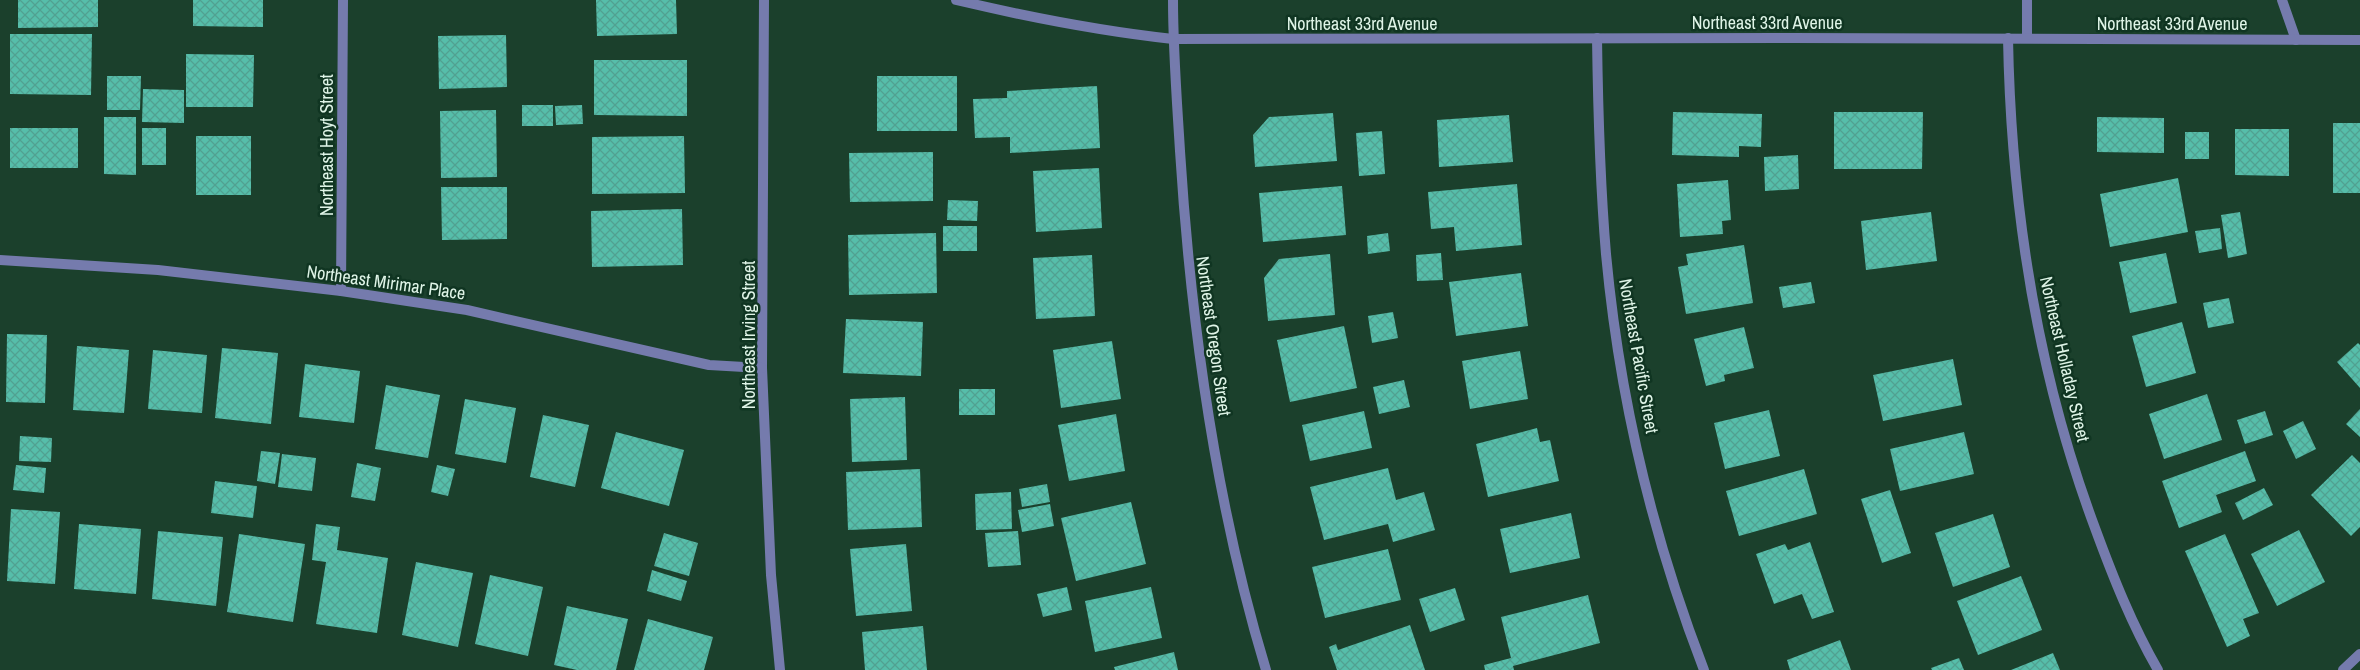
<svg xmlns="http://www.w3.org/2000/svg" width="2360" height="670" font-family="'Archivo Narrow',sans-serif">
	<style>
		.building { fill: url(#building-cross-hatch) }
		.lines { fill: none; stroke-linecap: round; stroke-linejoin: round }
		.lane { stroke: #757bad; stroke-width: 10 }
		.street { stroke: #757bad; stroke-width: 10 }
		.labels { text-anchor: middle; dominant-baseline: central; stroke-width: 5; stroke-linejoin: round; paint-order: stroke }
		.street-label { font-size: 18px; fill: #dff4e7; stroke: #103522 }
	</style>
	<defs>
		<pattern id="building-cross-hatch" width="8" height="8" patternUnits="userSpaceOnUse" patternTransform="scale(1.25)"><rect width="8" height="8" fill="#56beaa"/><path d="M0 0l8 8M0 8l8-8" fill="none" stroke="#51a191"/></pattern>
	</defs>
	<rect width="100%" height="100%" fill="#1b402c"/>
	<g class="building">
		<polygon points="18,0 98,0 98,27 18,28"/>
		<polygon points="193,0 263,0 263,27 193,26"/>
		<polygon points="596,0 676,0 677,34 597,36"/>
		<polygon points="10,34 92,34 91,95 10,94"/>
		<polygon points="506,35 507,87 439,89 438,36"/>
		<polygon points="186,54 254,55 253,107 186,107"/>
		<polygon points="594,60 687,60 687,116 594,115"/>
		<polygon points="107,76 141,76 140,110 107,110"/>
		<rect x="877" y="76" width="80" height="55"/>
		<polygon points="1097,86 1100,148 1010,153 1010,137 975,138 973,99 1007,98 1007,91"/>
		<polygon points="143,89 184,90 184,123 142,122"/>
		<rect x="522" y="105" width="31" height="21"/>
		<polygon points="582,105 583,124 556,125 555,106"/>
		<polygon points="496,110 497,177 441,178 440,111"/>
		<polygon points="1673,112 1762,114 1761,147 1739,146 1739,157 1672,155"/>
		<polygon points="1834,112 1923,112 1922,169 1834,169"/>
		<polygon points="1333,113 1337,161 1255,167 1253,135 1269,117"/>
		<polygon points="1509,115 1513,162 1439,167 1437,120"/>
		<polygon points="104,117 136,117 136,175 104,174"/>
		<polygon points="2097,117 2164,118 2164,153 2097,152"/>
		<rect x="2333" y="123" width="27" height="70"/>
		<rect x="10" y="128" width="68" height="40"/>
		<rect x="142" y="128" width="24" height="37"/>
		<polygon points="2235,129 2289,129 2289,176 2235,175"/>
		<polygon points="1382,131 1385,174 1359,176 1356,133"/>
		<rect x="2185" y="132" width="24" height="27"/>
		<rect x="196" y="136" width="55" height="59"/>
		<polygon points="684,136 685,193 592,194 592,137"/>
		<polygon points="933,152 933,201 850,202 849,153"/>
		<polygon points="1798,155 1799,189 1765,191 1764,157"/>
		<polygon points="1099,168 1102,228 1036,232 1033,171"/>
		<polygon points="2178,178 2188,232 2110,247 2100,194"/>
		<polygon points="1728,180 1731,220 1722,221 1723,234 1680,237 1677,184"/>
		<polygon points="1517,184 1522,245 1456,251 1454,227 1431,229 1428,192"/>
		<polygon points="1342,186 1346,235 1263,242 1259,193"/>
		<polygon points="441,187 507,187 507,239 442,240"/>
		<polygon points="948,200 978,201 977,221 947,220"/>
		<polygon points="682,209 683,265 592,267 591,211"/>
		<polygon points="1931,212 1937,261 1866,270 1861,221"/>
		<polygon points="2240,212 2247,254 2228,258 2221,215"/>
		<rect x="943" y="226" width="34" height="25"/>
		<polygon points="2220,228 2222,249 2199,253 2195,231"/>
		<polygon points="936,233 937,293 849,295 848,235"/>
		<polygon points="1388,233 1390,251 1368,254 1367,236"/>
		<polygon points="1744,245 1753,303 1686,314 1678,267 1688,265 1686,254"/>
		<polygon points="1441,253 1443,280 1417,281 1416,255"/>
		<polygon points="2166,253 2177,303 2130,313 2119,262"/>
		<polygon points="1330,254 1335,315 1268,321 1264,278 1279,259"/>
		<polygon points="1092,255 1095,316 1036,319 1033,258"/>
		<polygon points="1521,273 1528,326 1456,336 1449,282"/>
		<polygon points="1811,282 1815,303 1783,308 1779,287"/>
		<polygon points="2229,298 2234,323 2208,328 2203,303"/>
		<polygon points="1393,312 1398,338 1372,343 1368,316"/>
		<polygon points="846,319 923,322 921,376 843,373"/>
		<polygon points="2182,322 2196,373 2146,387 2132,336"/>
		<polygon points="1344,326 1357,388 1290,402 1277,340"/>
		<polygon points="1744,327 1754,368 1724,375 1725,381 1706,386 1694,339"/>
		<polygon points="7,334 47,335 45,403 6,402"/>
		<polygon points="1112,341 1121,399 1061,408 1053,350"/>
		<polygon points="2358,343 2360,345 2360,388 2337,362"/>
		<polygon points="77,346 129,350 124,413 73,410"/>
		<polygon points="222,348 278,353 271,424 215,418"/>
		<polygon points="153,350 207,355 202,413 148,409"/>
		<polygon points="1520,351 1528,399 1470,409 1462,361"/>
		<polygon points="1953,359 1962,405 1883,421 1873,375"/>
		<polygon points="305,364 360,371 354,423 299,417"/>
		<polygon points="1404,380 1410,407 1379,414 1373,387"/>
		<polygon points="386,385 440,395 428,458 375,449"/>
		<rect x="959" y="389" width="36" height="26"/>
		<polygon points="2207,394 2222,440 2164,459 2149,414"/>
		<polygon points="905,397 907,460 852,462 850,399"/>
		<polygon points="465,399 516,408 506,463 455,454"/>
		<polygon points="2360,409 2360,437 2346,424"/>
		<polygon points="1769,410 1780,456 1725,469 1714,423"/>
		<polygon points="1364,411 1372,448 1310,461 1302,425"/>
		<polygon points="2265,411 2273,435 2245,444 2237,420"/>
		<polygon points="1116,414 1125,471 1069,481 1058,425"/>
		<polygon points="543,415 589,425 575,487 530,477"/>
		<polygon points="2303,421 2316,449 2296,459 2283,431"/>
		<polygon points="1537,428 1540,442 1550,440 1559,481 1488,497 1476,444"/>
		<polygon points="616,432 684,450 669,506 601,488"/>
		<polygon points="1964,432 1974,474 1900,491 1890,449"/>
		<polygon points="20,436 52,438 51,462 19,461"/>
		<polygon points="261,451 280,453 275,484 257,481"/>
		<polygon points="2245,451 2256,481 2216,495 2222,512 2179,528 2162,481"/>
		<polygon points="282,454 316,458 312,491 278,487"/>
		<polygon points="2352,455 2360,463 2360,527 2351,536 2311,495"/>
		<polygon points="357,463 381,468 375,501 351,497"/>
		<polygon points="16,465 46,468 44,493 13,490"/>
		<polygon points="437,465 455,469 448,496 431,492"/>
		<polygon points="1388,468 1396,500 1424,492 1435,530 1393,542 1388,524 1324,540 1310,487"/>
		<polygon points="920,469 922,527 848,530 846,472"/>
		<polygon points="1804,469 1817,514 1739,536 1726,491"/>
		<polygon points="215,481 257,486 253,518 211,513"/>
		<polygon points="1047,484 1050,502 1022,507 1019,489"/>
		<polygon points="2264,488 2273,505 2243,520 2235,503"/>
		<polygon points="1890,490 1911,553 1882,563 1861,499"/>
		<polygon points="1011,492 1012,529 976,530 975,494"/>
		<polygon points="1131,502 1146,564 1076,581 1061,518"/>
		<polygon points="1050,504 1054,526 1022,532 1018,510"/>
		<polygon points="11,509 60,512 55,584 7,581"/>
		<polygon points="1571,513 1580,558 1510,573 1500,529"/>
		<polygon points="1993,514 2010,567 1953,587 1935,533"/>
		<polygon points="79,524 141,529 136,594 74,589"/>
		<polygon points="316,524 340,527 337,550 388,558 377,633 316,624 326,562 312,560"/>
		<polygon points="2299,530 2325,582 2277,606 2251,554"/>
		<polygon points="158,531 223,537 216,606 152,599"/>
		<polygon points="1018,531 1021,565 988,567 985,533"/>
		<polygon points="664,533 698,543 689,576 654,566"/>
		<polygon points="239,534 305,544 293,622 227,612"/>
		<polygon points="2225,534 2259,613 2243,619 2250,636 2227,647 2185,551"/>
		<polygon points="1810,542 1834,612 1812,619 1802,594 1774,604 1756,554 1785,544 1788,550"/>
		<polygon points="906,544 912,611 856,616 850,549"/>
		<polygon points="1388,549 1401,600 1325,618 1312,567"/>
		<polygon points="416,562 473,573 458,647 402,635"/>
		<polygon points="652,570 687,581 681,601 647,591"/>
		<polygon points="490,575 543,587 528,656 475,644"/>
		<polygon points="2021,576 2042,630 1978,655 1957,601"/>
		<polygon points="1067,587 1072,610 1043,617 1037,594"/>
		<polygon points="1151,587 1162,638 1095,652 1085,601"/>
		<polygon points="1455,588 1465,620 1430,632 1419,599"/>
		<polygon points="1588,595 1600,643 1513,666 1514,670 1485,670 1484,665 1511,658 1501,617"/>
		<polygon points="567,606 628,619 616,670 577,670 554,665"/>
		<polygon points="648,619 713,637 704,670 634,670"/>
		<polygon points="1410,625 1425,670 1337,670 1329,647 1336,644 1338,650"/>
		<polygon points="923,626 927,670 865,670 862,632"/>
		<polygon points="1840,640 1851,670 1790,670 1787,660"/>
		<polygon points="1174,652 1178,670 1115,670 1114,667"/>
		<polygon points="2053,653 2060,670 2011,670"/>
		<polygon points="1959,658 1964,670 1932,670 1931,668"/>
	</g>
	<g class="lines">
		<g class="lane">
			<polyline points="2027,0 2027,38"/>
			<polyline points="2282,0 2296,40"/>
		</g>
		<g class="street">
			<polyline points="764,0 762,368 771,575 780,670"/>
			<path d="M956 0C1028 17 1100 31 1173 39L1791 38 2360 40"/>
			<path d="M1173 0C1173 51 1177 101 1180 151 1191 326 1215 502 1266 670"/>
			<path d="M1597 38C1598 110 1600 183 1606 254 1619 395 1653 538 1704 670"/>
			<path d="M2008 38C2011 207 2036 370 2095 528 2113 577 2132 625 2158 670"/>
			<polyline points="0,260 158,270 341,291 467,310 709,365 762,368"/>
			<polyline points="341,291 343,0"/>
			<polyline points="2343,670 2360,654"/>
		</g>
	</g>
	<g class="labels">
		<g class="street-label">
			<text x="1767" y="22">Northeast 33rd Avenue</text>
			<text x="1362" y="23">Northeast 33rd Avenue</text>
			<text x="2172" y="23">Northeast 33rd Avenue</text>
			<text transform="translate(326 145) rotate(-90)">Northeast Hoyt Street</text>
			<text transform="translate(386 282) rotate(8)">Northeast Mirimar Place</text>
			<text transform="translate(748 335) rotate(-90)">Northeast Irving Street</text>
			<text transform="translate(1214 336) rotate(82)">Northeast Oregon Street</text>
			<text transform="translate(1639 356) rotate(80)">Northeast Pacific Street</text>
			<text transform="translate(2065 359) rotate(77)">Northeast Holladay Street</text>
		</g>
	</g>
</svg>
